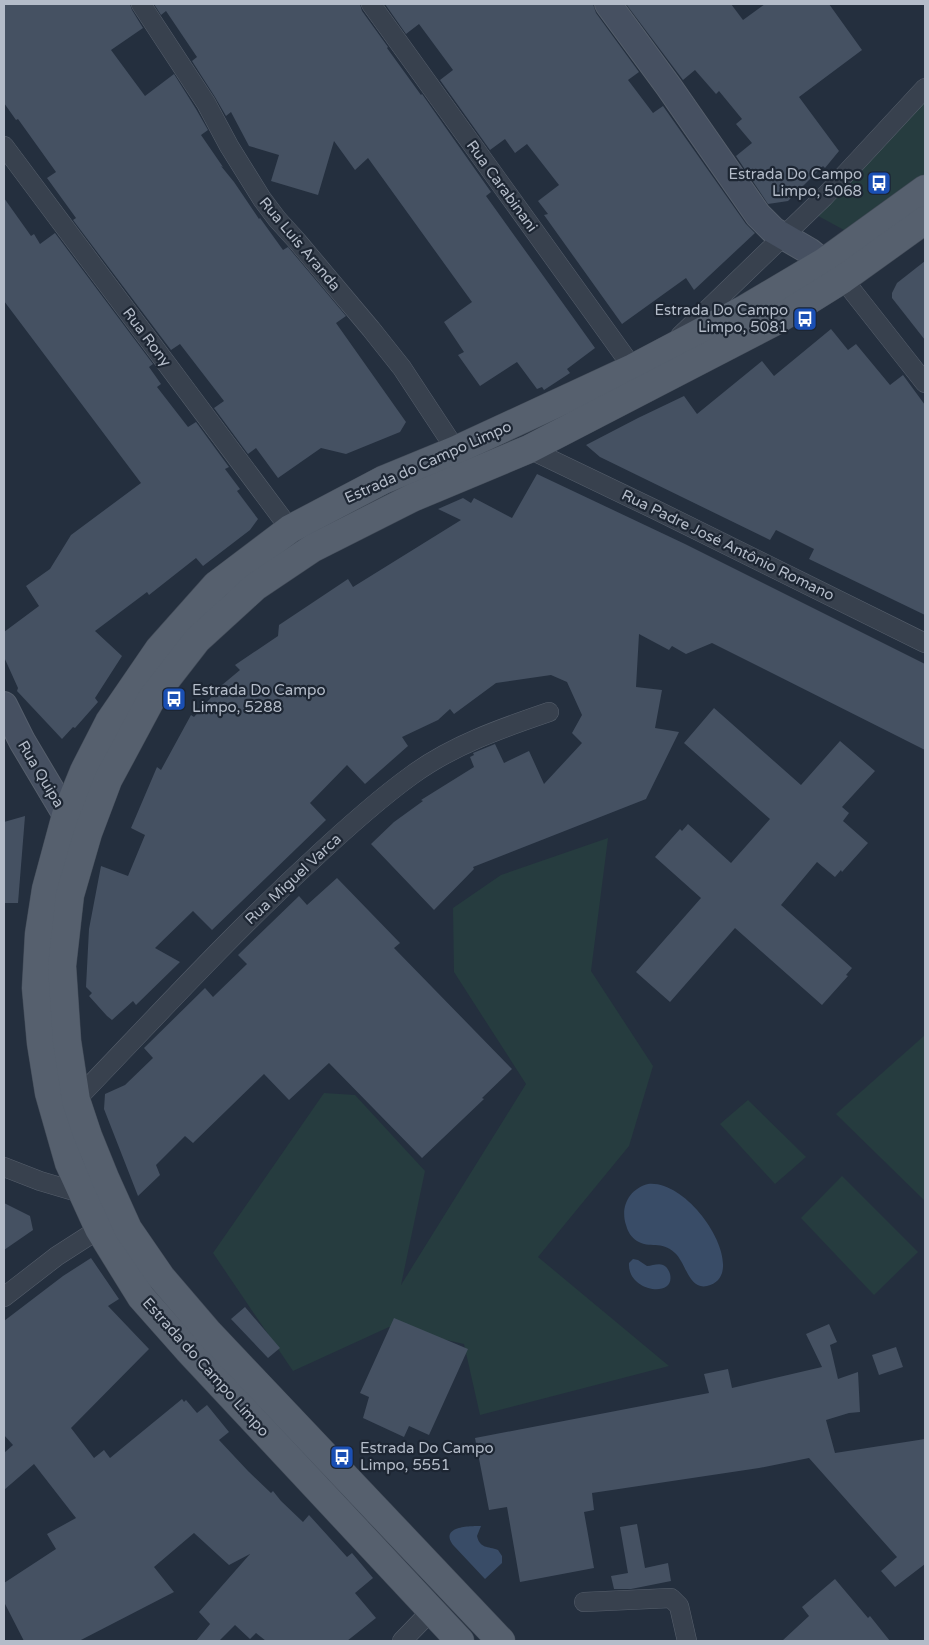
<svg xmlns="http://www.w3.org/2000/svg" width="929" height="1645" font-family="'Varela Round',sans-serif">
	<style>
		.green { fill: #263c3f }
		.water { fill: #394c67 }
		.building { fill: #455162 }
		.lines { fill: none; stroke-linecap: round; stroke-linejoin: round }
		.street-casing { stroke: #565f6c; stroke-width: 20 }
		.secondary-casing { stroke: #565f6c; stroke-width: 28 }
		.primary-casing { stroke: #414a57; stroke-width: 29 }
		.street { stroke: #38414e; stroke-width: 19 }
		.secondary { stroke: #465061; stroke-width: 26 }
		.primary { stroke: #56606e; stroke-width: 28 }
		.labels { text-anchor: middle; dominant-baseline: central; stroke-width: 4.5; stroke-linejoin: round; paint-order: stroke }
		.poi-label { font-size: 15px; fill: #b4bcc9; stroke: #1d2633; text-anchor: end }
		.street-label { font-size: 15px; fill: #b4bcc9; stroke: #1d2633 }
	</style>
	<rect width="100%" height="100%" fill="#242f3e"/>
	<g class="green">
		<polygon points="925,85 925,187 857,237 809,211"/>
		<polygon points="608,838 591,971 653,1066 629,1146 538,1257 669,1366 480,1415 464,1344 389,1327 293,1371 213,1253 324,1093 355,1095 425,1171 401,1285 526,1084 454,972 453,908 501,875"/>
		<polygon points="925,1035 925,1201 836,1114"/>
		<polygon points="748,1100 806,1157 775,1184 720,1124"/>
		<polygon points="842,1176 918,1252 874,1295 801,1218"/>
	</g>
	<g class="water">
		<path d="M648 1184C693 1179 752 1276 707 1286 689 1290 686 1263 675 1253 661 1240 650 1249 637 1241 631 1237 628 1232 626 1225 620 1207 629 1189 648 1184Z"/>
		<path d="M633 1259 638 1260 647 1266C652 1266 658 1263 663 1265 666 1266 669 1270 670 1274 676 1299 627 1292 629 1263Z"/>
		<path d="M481 1526 477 1536C480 1549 488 1546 498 1550L502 1556V1563L485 1579 454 1546C438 1526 470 1526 481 1526Z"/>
	</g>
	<g class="building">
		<polygon points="4,4 130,4 132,10 143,28 111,50 145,96 174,74 196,109 208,130 201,135 223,167 221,166 234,182 259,219 260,218 283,250 288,247 346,316 336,323 406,422 400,432 346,454 321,448 278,478 256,448 248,454 214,408 224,401 180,344 171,350 73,220 76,218 47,178 56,172 18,119 16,120 4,103"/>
		<polygon points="154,4 360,4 362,11 388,47 387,48 421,95 422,94 491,192 486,196 595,348 567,369 570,373 544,390 542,387 537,389 517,362 480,386 458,355 464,352 444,322 472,302 368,158 355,170 334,141 318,195 271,181 279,155 249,146 231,112 226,116 215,97 192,61 197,57 166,11 161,15"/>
		<polygon points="385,4 593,4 596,13 639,72 628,80 653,113 663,106 746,224 755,233 694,290 686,278 622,324 544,215 548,214 538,201 559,185 527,144 515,153 505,139 490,150 440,80 453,70 419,24 406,34"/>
		<polygon points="626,4 731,4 743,20 765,4 829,4 862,50 799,97 839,151 825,168 823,166 788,201 768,204 736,156 752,143 736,124 742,119 719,91 716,94 695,70 683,80"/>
		<polygon points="4,198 31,236 34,234 40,244 55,233 153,364 149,367 161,384 157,387 188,427 196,422 229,467 225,469 240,489 237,491 258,519 250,530 203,566 196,558 149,595 147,592 95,631 122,656 95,698 98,702 75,728 73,727 62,739 17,691 18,688 4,657 4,632 39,606 26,586 50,569 71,535 141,483 4,301"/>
		<polygon points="925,261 925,340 892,298 892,293 897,283"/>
		<polygon points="831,329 848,350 856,344 890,385 903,375 925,405 925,615 809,559 814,549 776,530 770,540 600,457 586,445 638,418 684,396 697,414 762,361 774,376"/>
		<polygon points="537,474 685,544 925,664 925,750 712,643 686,654 672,646 669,650 639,634 636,687 662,690 655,728 679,732 646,799 473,867 474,869 434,910 371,844 394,822 423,801 421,800 474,767 470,757 474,755 473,753 495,744 504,763 529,751 544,784 582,743 572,733 582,715 567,682 551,675 496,683 454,714 450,709 438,720 402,737 408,746 365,784 347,765 310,803 326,820 212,930 193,911 155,948 180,962 136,1005 133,1001 112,1020 107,1016 89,996 92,993 86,987 89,929 101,866 128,876 145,835 131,828 157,767 161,770 191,715 194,717 222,685 240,670 235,665 278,636 279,625 348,579 353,587 461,520 438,509 463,498 471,503 474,498 512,518"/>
		<polygon points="714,708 801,785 840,741 875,771 842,807 849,813 843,821 868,843 842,872 841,870 835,877 817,862 781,905 852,968 846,975 848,976 822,1005 735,928 670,1002 636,972 701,898 655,857 680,829 682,831 688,824 731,863 770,819 684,743"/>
		<polygon points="25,816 18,903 4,903 4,822"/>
		<polygon points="337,878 400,943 394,948 512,1069 482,1098 484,1099 422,1158 329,1063 289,1100 264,1074 193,1143 185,1136 156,1165 160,1175 138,1196 104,1109 105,1094 125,1085 153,1058 144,1048 205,988 213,997 247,964 238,955 299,896 307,905"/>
		<polygon points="4,1203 30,1216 33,1230 4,1250"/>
		<polygon points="91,1258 119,1299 108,1306 149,1349 71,1428 94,1458 104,1450 110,1458 182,1399 184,1402 186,1400 197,1413 207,1405 229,1432 219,1440 248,1471 271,1493 273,1491 281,1501 303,1522 309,1515 347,1557 352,1553 373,1578 355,1593 376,1618 347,1641 266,1641 256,1633 250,1639 235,1625 219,1641 196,1641 210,1624 199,1612 250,1554 229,1565 194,1533 154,1567 174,1592 79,1641 24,1641 4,1602 4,1583 56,1549 47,1534 76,1518 34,1464 4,1490 4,1453 13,1445 4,1435 4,1321 63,1276"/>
		<polygon points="245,1307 280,1348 268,1358 231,1319"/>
		<polygon points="394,1318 468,1349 429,1435 409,1426 404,1437 363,1418 369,1397 360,1393"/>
		<polygon points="829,1324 837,1342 830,1345 838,1379 858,1372 860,1412 849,1413 826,1420 835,1453 925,1439 925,1564 895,1587 881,1571 897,1557 809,1458 759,1468 592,1493 594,1510 584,1512 594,1568 520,1582 507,1507 489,1510 475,1438 709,1393 704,1374 728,1369 732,1388 822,1367 806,1334"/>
		<polygon points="896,1347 903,1367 879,1375 872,1355"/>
		<polygon points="637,1524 645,1568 668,1563 671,1581 631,1589 614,1589 611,1576 628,1573 620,1527"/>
		<polygon points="835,1579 868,1618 870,1616 890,1641 782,1641 809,1616 802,1607"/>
	</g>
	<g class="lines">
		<g class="street-casing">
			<g id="street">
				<polyline points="141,4 206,103 229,146 262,199 277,219 297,241 371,329 402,368 456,450"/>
				<polyline points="371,4 633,368"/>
				<polyline points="4,146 290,529"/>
				<polyline points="843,279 925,383"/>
				<polyline points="680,336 824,197 925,88"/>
				<polyline points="529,449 654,509 925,643"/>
				<path d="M76 1100C153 1020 228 938 309 863 342 832 376 801 412 775 453 745 502 728 549 712"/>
				<polyline points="4,1167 40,1181 84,1194"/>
				<polyline points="4,1297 57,1256 99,1229"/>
				<polyline points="584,1602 671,1598 679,1606 687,1641"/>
				<polyline points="402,1641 431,1611"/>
			</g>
		</g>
		<g class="secondary-casing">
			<g id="secondary">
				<polyline points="608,4 669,87 758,215 773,230 809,251 840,276"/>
				<polyline points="4,705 22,741 66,815"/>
			</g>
		</g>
		<g class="primary-casing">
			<g id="primary">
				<polyline points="460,1641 188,1350 141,1297 99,1229 69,1163 49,1093 41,1043 36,988 39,934 46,889 66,815 84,771 109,722 159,649 216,585 290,529 383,480 456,450 633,368 743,310 824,262 925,189"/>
				<polyline points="501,1641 209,1333 161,1277 128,1229 105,1178 88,1136 76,1100 67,1041 62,966 70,895 88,833 108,780 152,698 197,640 255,587 313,548 412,498 529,449 774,322 843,279 925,220"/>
			</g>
		</g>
		<use href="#street" class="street"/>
		<use href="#secondary" class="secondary"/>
		<use href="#primary" class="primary"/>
	</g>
	<defs>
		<g id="bus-square" transform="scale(1.25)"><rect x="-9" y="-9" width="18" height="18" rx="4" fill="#1a4fb4" stroke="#1d2633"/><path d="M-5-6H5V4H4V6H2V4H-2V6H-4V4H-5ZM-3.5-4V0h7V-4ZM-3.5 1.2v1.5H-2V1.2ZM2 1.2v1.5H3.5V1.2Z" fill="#fff"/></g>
	</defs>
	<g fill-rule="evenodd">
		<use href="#bus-square" x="879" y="183"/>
		<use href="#bus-square" x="805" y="319"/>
		<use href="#bus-square" x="174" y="699"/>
		<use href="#bus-square" x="342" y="1457"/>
	</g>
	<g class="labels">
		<g class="poi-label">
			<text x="862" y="174">Estrada Do Campo<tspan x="862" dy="17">Limpo, 5068</tspan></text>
			<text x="788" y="310">Estrada Do Campo<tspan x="788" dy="17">Limpo, 5081</tspan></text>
			<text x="192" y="690" text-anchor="start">Estrada Do Campo<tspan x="192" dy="17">Limpo, 5288</tspan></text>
			<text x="360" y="1448" text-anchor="start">Estrada Do Campo<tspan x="360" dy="17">Limpo, 5551</tspan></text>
		</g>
		<g class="street-label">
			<text transform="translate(502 186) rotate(54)">Rua Carabinani</text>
			<text transform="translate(300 244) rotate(50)">Rua Luís Aranda</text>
			<text transform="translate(147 337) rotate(53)">Rua Rony</text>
			<text transform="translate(428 462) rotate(-24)">Estrada do Campo Limpo</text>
			<text transform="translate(728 545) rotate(26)">Rua Padre José Antônio Romano</text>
			<text transform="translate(41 774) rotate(59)">Rua Quipa</text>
			<text transform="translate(293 879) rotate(-43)">Rua Miguel Varca</text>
			<text transform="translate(206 1367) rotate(48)">Estrada do Campo Limpo</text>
		</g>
	</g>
	<rect width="929" height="1645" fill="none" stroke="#b4bcc9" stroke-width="10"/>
</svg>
